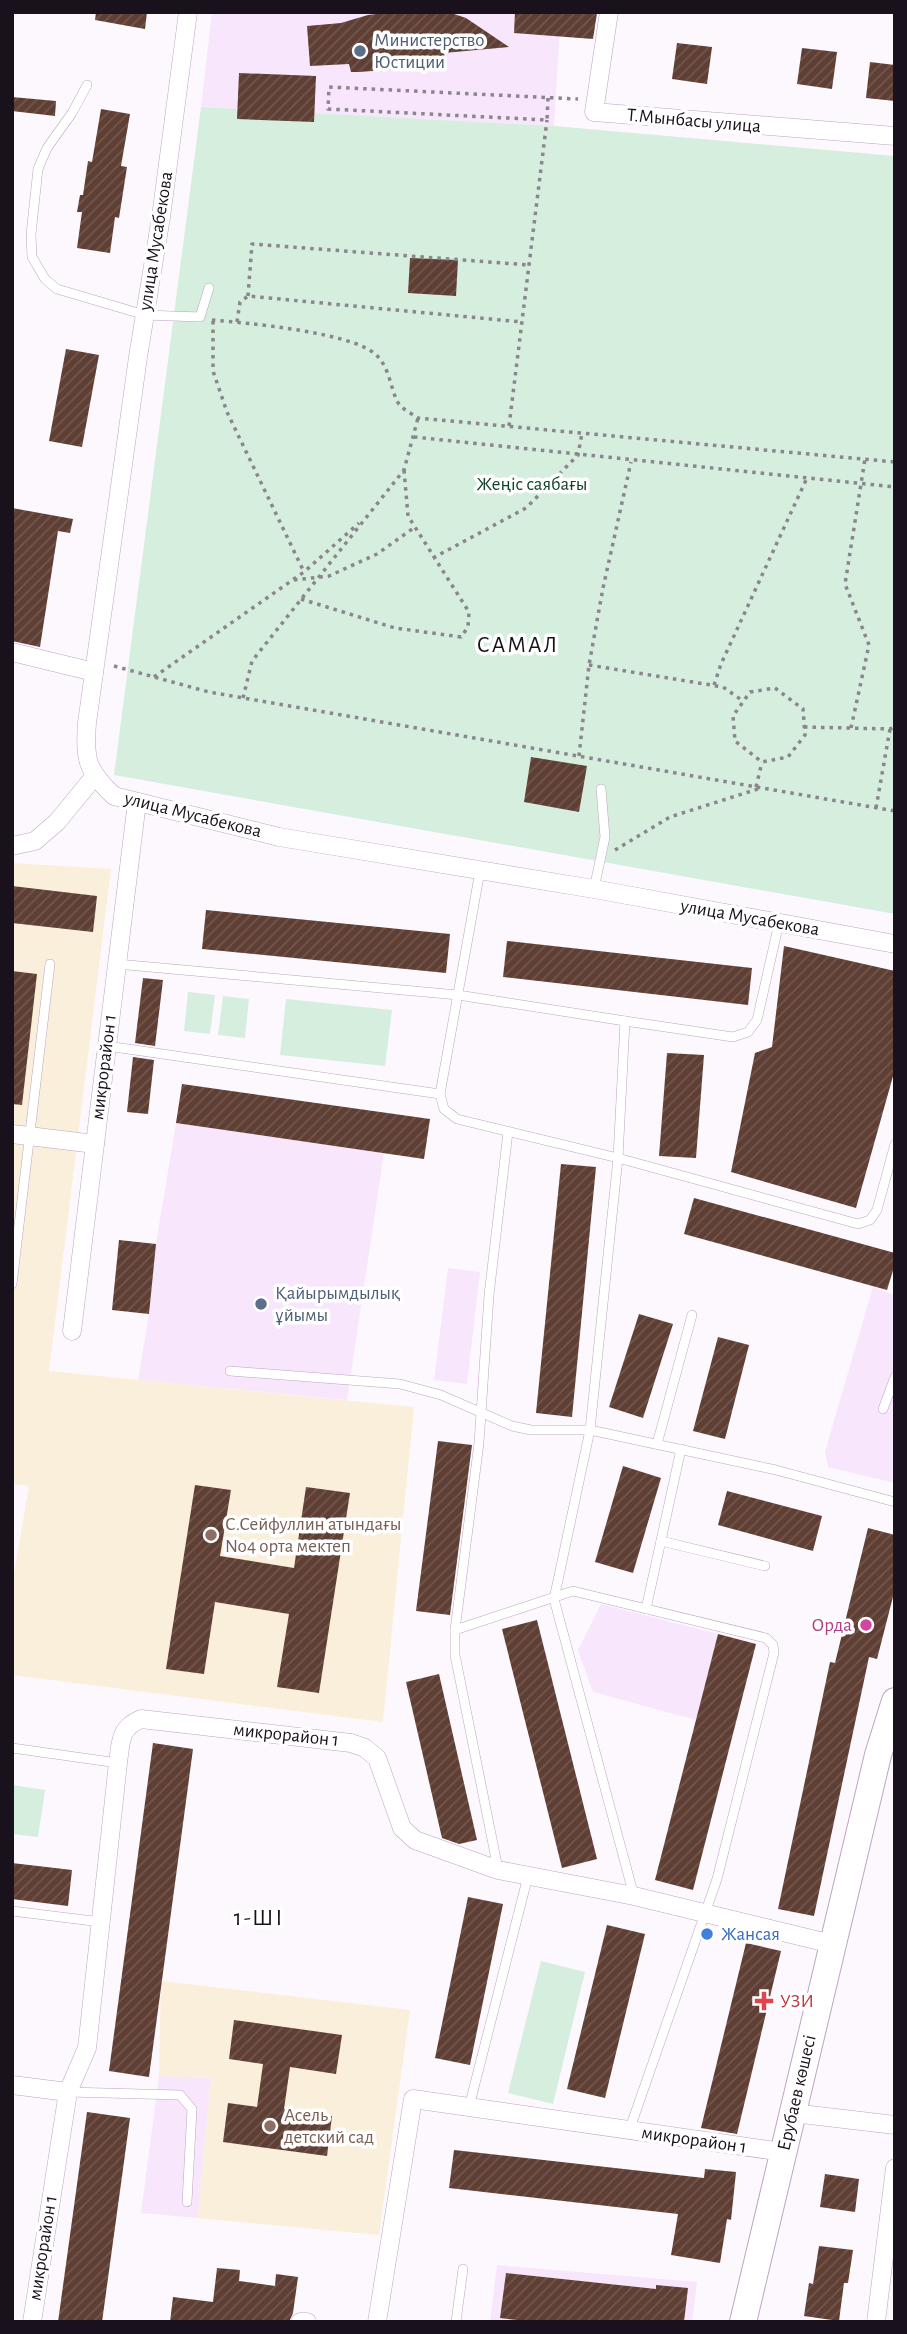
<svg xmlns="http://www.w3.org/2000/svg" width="907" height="2334" font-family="'Alegreya Sans',sans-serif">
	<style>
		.built { fill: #f8e6fc }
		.education { fill: #faefda }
		.green { fill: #d6eedd }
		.building { fill: url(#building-hatch) }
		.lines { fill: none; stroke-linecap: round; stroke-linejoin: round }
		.lane-casing { stroke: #bca5c2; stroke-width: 10 }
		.street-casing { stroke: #bca5c2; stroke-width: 19 }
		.secondary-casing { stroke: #bca5c2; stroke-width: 28 }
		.path { stroke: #8b858d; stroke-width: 3.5; stroke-dasharray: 3.5 5; stroke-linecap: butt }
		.lane { stroke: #fff; stroke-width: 9 }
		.street { stroke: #fff; stroke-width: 18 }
		.secondary { stroke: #fff; stroke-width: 26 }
		.service-dot { fill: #5c6f8a; stroke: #fff; stroke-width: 2.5 }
		.education-dot { fill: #8d6e63; stroke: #fff; stroke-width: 2.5 }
		.hotel-dot { fill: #d1479c; stroke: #fff; stroke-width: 2.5 }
		.shop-dot { fill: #3f7fe0; stroke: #fff; stroke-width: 2.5 }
		.health-dot { fill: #e0444e; stroke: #fff; stroke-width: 2.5 }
		.labels { text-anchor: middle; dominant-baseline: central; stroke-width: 7; stroke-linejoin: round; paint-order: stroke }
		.service-label { font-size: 19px; fill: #4e5e75; stroke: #fff; text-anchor: start }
		.street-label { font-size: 19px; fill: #19111b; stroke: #fff }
		.park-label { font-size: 19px; fill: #124328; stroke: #fff }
		.education-label { font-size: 19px; fill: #785e54; stroke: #fff; text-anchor: start }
		.hotel-label { font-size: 19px; fill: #b23c85; stroke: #fff; text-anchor: end }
		.shop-label { font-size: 19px; fill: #366cbe; stroke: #fff; text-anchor: start }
		.health-label { font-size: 19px; fill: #be3a42; stroke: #fff; text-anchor: start }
		.quarter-label { font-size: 23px; letter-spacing: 2px; fill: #19111b; stroke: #fff }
	</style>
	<defs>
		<pattern id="building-hatch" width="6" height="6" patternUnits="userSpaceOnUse" patternTransform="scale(1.75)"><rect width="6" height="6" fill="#5f3f34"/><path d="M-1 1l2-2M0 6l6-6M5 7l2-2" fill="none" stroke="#71574f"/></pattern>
	</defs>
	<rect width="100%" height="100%" fill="#fdf8fe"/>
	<g class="built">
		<polygon points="212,12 561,12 554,126 201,107"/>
		<polygon points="176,1123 384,1153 347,1400 138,1380 149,1314 156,1244"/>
		<polygon points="448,1268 480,1272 467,1384 434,1380"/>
		<polygon points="873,1287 895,1295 895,1483 828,1467 825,1452"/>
		<polygon points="601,1604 718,1634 696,1720 593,1692 578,1650"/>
		<polygon points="159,2076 211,2078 198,2218 141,2213"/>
		<polygon points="497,2265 697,2282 692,2322 490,2322"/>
	</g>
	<g class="education">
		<polygon points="12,863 111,869 49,1371 414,1407 383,1722 12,1675 12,1585 29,1486 12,1484"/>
		<polygon points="161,1981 410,2010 379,2235 198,2218 211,2078 159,2076"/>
	</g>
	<g class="green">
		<polygon points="201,107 554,126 895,156 895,914 114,775"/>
		<polygon points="188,992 215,995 210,1034 184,1031"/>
		<polygon points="223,996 249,999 245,1038 218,1035"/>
		<polygon points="286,999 392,1010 385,1066 280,1055"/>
		<polygon points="12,1785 45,1790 38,1837 12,1834"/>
		<polygon points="541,1961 585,1972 553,2104 508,2093"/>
	</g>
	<g class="building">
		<polygon points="96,12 147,12 145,29 95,20"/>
		<polygon points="392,12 448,12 466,18 509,47 444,53 446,67 426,70 425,67 359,72 351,72 349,64 310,66 307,26 341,23 368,15"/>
		<polygon points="515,12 597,13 593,39 514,33"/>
		<polygon points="677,43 712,47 707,84 672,79"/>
		<polygon points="802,48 837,52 832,89 797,84"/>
		<polygon points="870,62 895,65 895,101 866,98"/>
		<polygon points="239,73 316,76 314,122 237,119"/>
		<polygon points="12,97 56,101 55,116 12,111"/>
		<polygon points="101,109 130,114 121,166 127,167 119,218 115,217 110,253 77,248 82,212 77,212 80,195 83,195 88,161 92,162"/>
		<polygon points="410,258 458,260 456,296 408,293"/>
		<polygon points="66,349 99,355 82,447 49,441"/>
		<polygon points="12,508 73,519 70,533 58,531 40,647 12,641"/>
		<polygon points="531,757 587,766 579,812 524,802"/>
		<polygon points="12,886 97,896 93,932 12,923"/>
		<polygon points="206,910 450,934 446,973 202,949"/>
		<polygon points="507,941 752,968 748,1005 503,977"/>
		<polygon points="784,946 895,971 895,1069 856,1208 731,1172 755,1053 772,1047"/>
		<polygon points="12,971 37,974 22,1105 12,1104"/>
		<polygon points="143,978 163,980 155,1046 135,1043"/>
		<polygon points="667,1053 704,1055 696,1158 659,1156"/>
		<polygon points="133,1057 154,1060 148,1114 127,1112"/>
		<polygon points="182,1084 430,1119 424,1159 176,1123"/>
		<polygon points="561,1164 596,1167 572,1417 536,1413"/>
		<polygon points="694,1198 895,1253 895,1264 887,1290 684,1234"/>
		<polygon points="119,1240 156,1244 149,1314 112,1310"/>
		<polygon points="639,1314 673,1324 643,1418 609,1407"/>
		<polygon points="718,1337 749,1345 725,1439 693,1431"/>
		<polygon points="438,1441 472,1445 450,1615 416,1611"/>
		<polygon points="623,1466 661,1478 633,1573 595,1562"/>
		<polygon points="195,1485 231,1490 220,1556 294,1568 306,1487 350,1493 319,1693 277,1687 289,1614 215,1602 204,1674 166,1669"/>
		<polygon points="727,1491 822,1516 813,1551 718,1525"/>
		<polygon points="868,1528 895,1535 895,1589 877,1659 869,1657 814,1916 778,1909 830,1662 835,1663"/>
		<polygon points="537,1620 597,1859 562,1868 502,1629"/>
		<polygon points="718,1634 756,1644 693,1890 655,1880"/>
		<polygon points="439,1674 477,1840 459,1844 442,1838 406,1682"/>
		<polygon points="153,1743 193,1749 149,2077 109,2071"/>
		<polygon points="12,1863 72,1870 68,1906 12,1899"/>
		<polygon points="468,1897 503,1904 470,2065 435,2058"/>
		<polygon points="607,1925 645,1934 605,2098 567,2089"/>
		<polygon points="746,1943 781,1951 737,2134 701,2128"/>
		<polygon points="234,2020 342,2035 336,2074 290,2067 284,2109 332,2116 327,2156 223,2142 228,2103 257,2107 263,2064 229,2059"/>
		<polygon points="87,2112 130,2118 102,2322 58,2322"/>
		<polygon points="454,2150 704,2178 705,2169 736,2172 731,2220 727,2219 720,2263 671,2255 678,2214 449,2188"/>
		<polygon points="825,2174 859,2179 855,2212 820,2207"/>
		<polygon points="819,2246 853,2250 848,2283 844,2283 839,2321 804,2316 809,2283 813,2284"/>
		<polygon points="217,2268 240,2270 239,2281 275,2286 276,2274 298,2277 293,2313 289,2322 170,2322 173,2297 213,2302"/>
		<polygon points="506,2273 656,2289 656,2285 688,2288 684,2322 534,2322 500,2318"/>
	</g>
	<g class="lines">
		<g class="lane-casing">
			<g id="lane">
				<polyline points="87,85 72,113 47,148 38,169 31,234 32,257 45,279 57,289 145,315 200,317 209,288"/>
				<polyline points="480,871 440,1094 444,1109 457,1119 618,1158 858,1224 870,1220 877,1210 895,1144"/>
				<polyline points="594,889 605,837 601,789"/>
				<polyline points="117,964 458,995 625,1021"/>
				<polyline points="107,1046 440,1094"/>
				<polyline points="12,1284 50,964"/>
				<polyline points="230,1371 400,1384 441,1395 512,1426 531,1430 590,1430 776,1470 895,1502"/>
				<polyline points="883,1409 895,1377"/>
				<polyline points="657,1444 692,1315"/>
				<polyline points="661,1541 765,1566"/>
				<polyline points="554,1599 590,1430 618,1158 625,1021 733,1037 748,1032 757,1020 779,923"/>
				<polyline points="554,1599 634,1896"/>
				<polyline points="646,1609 681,1449"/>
				<polyline points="455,1630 573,1591 766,1638 773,1645 774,1653 717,1879 629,2131"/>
				<polyline points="12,1748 118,1763"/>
				<polyline points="498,1869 455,1655 455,1630 479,1443 489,1295 508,1132"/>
				<polyline points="12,1911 101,1922"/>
				<polyline points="68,2092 180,2095 192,2109 187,2202"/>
				<polyline points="469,2107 528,1876"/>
				<polyline points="456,2322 463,2269"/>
			</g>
		</g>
		<g class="street-casing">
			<g id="street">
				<path d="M188 12 161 217 138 357 87 723C84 759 87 771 114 796L279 837 594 889 895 944"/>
				<polyline points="609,12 594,112 895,136"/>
				<polyline points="12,652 94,672"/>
				<polyline points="12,846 35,841 57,822 94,777"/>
				<polyline points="12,1134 95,1144"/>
				<polyline points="72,1331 137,802"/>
				<polyline points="12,2085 68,2092"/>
				<polyline points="793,2113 895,2125"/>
				<path d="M32 2322 68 2092 87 2048 118 1763C121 1742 119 1728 141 1719L351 1743 365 1748 377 1758 402 1828 415 1840 498 1870 634 1896 832 1944"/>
				<polyline points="300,2322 307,2322"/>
				<polyline points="377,2322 413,2099 783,2152"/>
				<polyline points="876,2322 895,2168"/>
			</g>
		</g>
		<g class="secondary-casing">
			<polyline id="secondary" points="743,2322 878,1755 895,1701"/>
		</g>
		<g class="path">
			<polyline points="548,98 547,120 328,109 329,87 578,99"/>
			<polyline points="248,296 252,244 529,265"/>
			<path d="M212 320C248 323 347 332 374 353 389 365 390 386 397 401 401 409 411 413 418 418L895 462"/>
			<polyline points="213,321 213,371 227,412 304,572"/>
			<polyline points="237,322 240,302 248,296 522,322"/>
			<polyline points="509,426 547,120"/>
			<polyline points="414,437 895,487"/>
			<polyline points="433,558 526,508 578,455 582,433"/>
			<polyline points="294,580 329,576 377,554 415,527"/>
			<polyline points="301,599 395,628 461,637 468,627 469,612 408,516 404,470"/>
			<polyline points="589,665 723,687 743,701"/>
			<polyline points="114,666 209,692 895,811"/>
			<polyline points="154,677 304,572 359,523"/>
			<polyline points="714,685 721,664 806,480"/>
			<polygon points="775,688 803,709 805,735 788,757 762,762 735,741 733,716 750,692"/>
			<polyline points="243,698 252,661 404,470 418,418"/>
			<polyline points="804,727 890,729 895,726"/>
			<polyline points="851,728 869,645 845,584 865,459"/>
			<polyline points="579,756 589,665 603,588 631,462"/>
			<polyline points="756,787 762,762"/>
			<polyline points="876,808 890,729"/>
			<polyline points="615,850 670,817 761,788"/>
		</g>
		<use href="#lane" class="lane"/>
		<use href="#street" class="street"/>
		<use href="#secondary" class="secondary"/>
	</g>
	<g class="service-dot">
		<circle cx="360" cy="51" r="7"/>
		<circle cx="261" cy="1304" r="7"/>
	</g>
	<g class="education-dot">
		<circle cx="211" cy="1535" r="7"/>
		<circle cx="270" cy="2126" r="7"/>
	</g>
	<circle class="hotel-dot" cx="866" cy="1625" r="7"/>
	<circle class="shop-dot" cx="707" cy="1934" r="7"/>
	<path class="health-dot" d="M760.5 1990.5h7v7h7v7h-7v7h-7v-7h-7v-7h7z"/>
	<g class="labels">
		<g class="service-label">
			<text x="374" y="40">Министерство<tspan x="374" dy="22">Юстиции</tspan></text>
			<text x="275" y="1293">Қайырымдылық<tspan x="275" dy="22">ұйымы</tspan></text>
		</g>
		<g class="street-label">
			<text transform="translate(694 121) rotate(5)">Т.Мынбасы улица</text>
			<text transform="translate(156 241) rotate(-81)">улица Мусабекова</text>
			<text transform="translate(193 815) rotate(14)">улица Мусабекова</text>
			<text transform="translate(750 918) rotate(10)">улица Мусабекова</text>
			<text transform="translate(104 1067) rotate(-83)">микрорайон 1</text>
			<text transform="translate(286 1735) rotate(6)">микрорайон 1</text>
			<text transform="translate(797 2093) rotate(-77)">Ерубаев көшесі</text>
			<text transform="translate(694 2140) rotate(8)">микрорайон 1</text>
			<text transform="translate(43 2248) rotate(-81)">микрорайон 1</text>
		</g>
		<g class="park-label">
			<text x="532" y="484">Жеңіс саябағы</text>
		</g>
		<g class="education-label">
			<text x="225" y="1524">С.Сейфуллин атындағы<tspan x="225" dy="22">No4 орта мектеп</tspan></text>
			<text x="284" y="2115">Асель<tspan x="284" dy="22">детский сад</tspan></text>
		</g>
		<g class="hotel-label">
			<text x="852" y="1625">Орда</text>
		</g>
		<g class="shop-label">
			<text x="721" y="1934">Жансая</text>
		</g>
		<g class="health-label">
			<text x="780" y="2001">УЗИ</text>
		</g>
		<g class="quarter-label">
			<text x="518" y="645">САМАЛ</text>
			<text x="259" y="1918">1-ШІ</text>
		</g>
	</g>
	<rect width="907" height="2334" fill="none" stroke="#19111b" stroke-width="28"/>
</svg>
